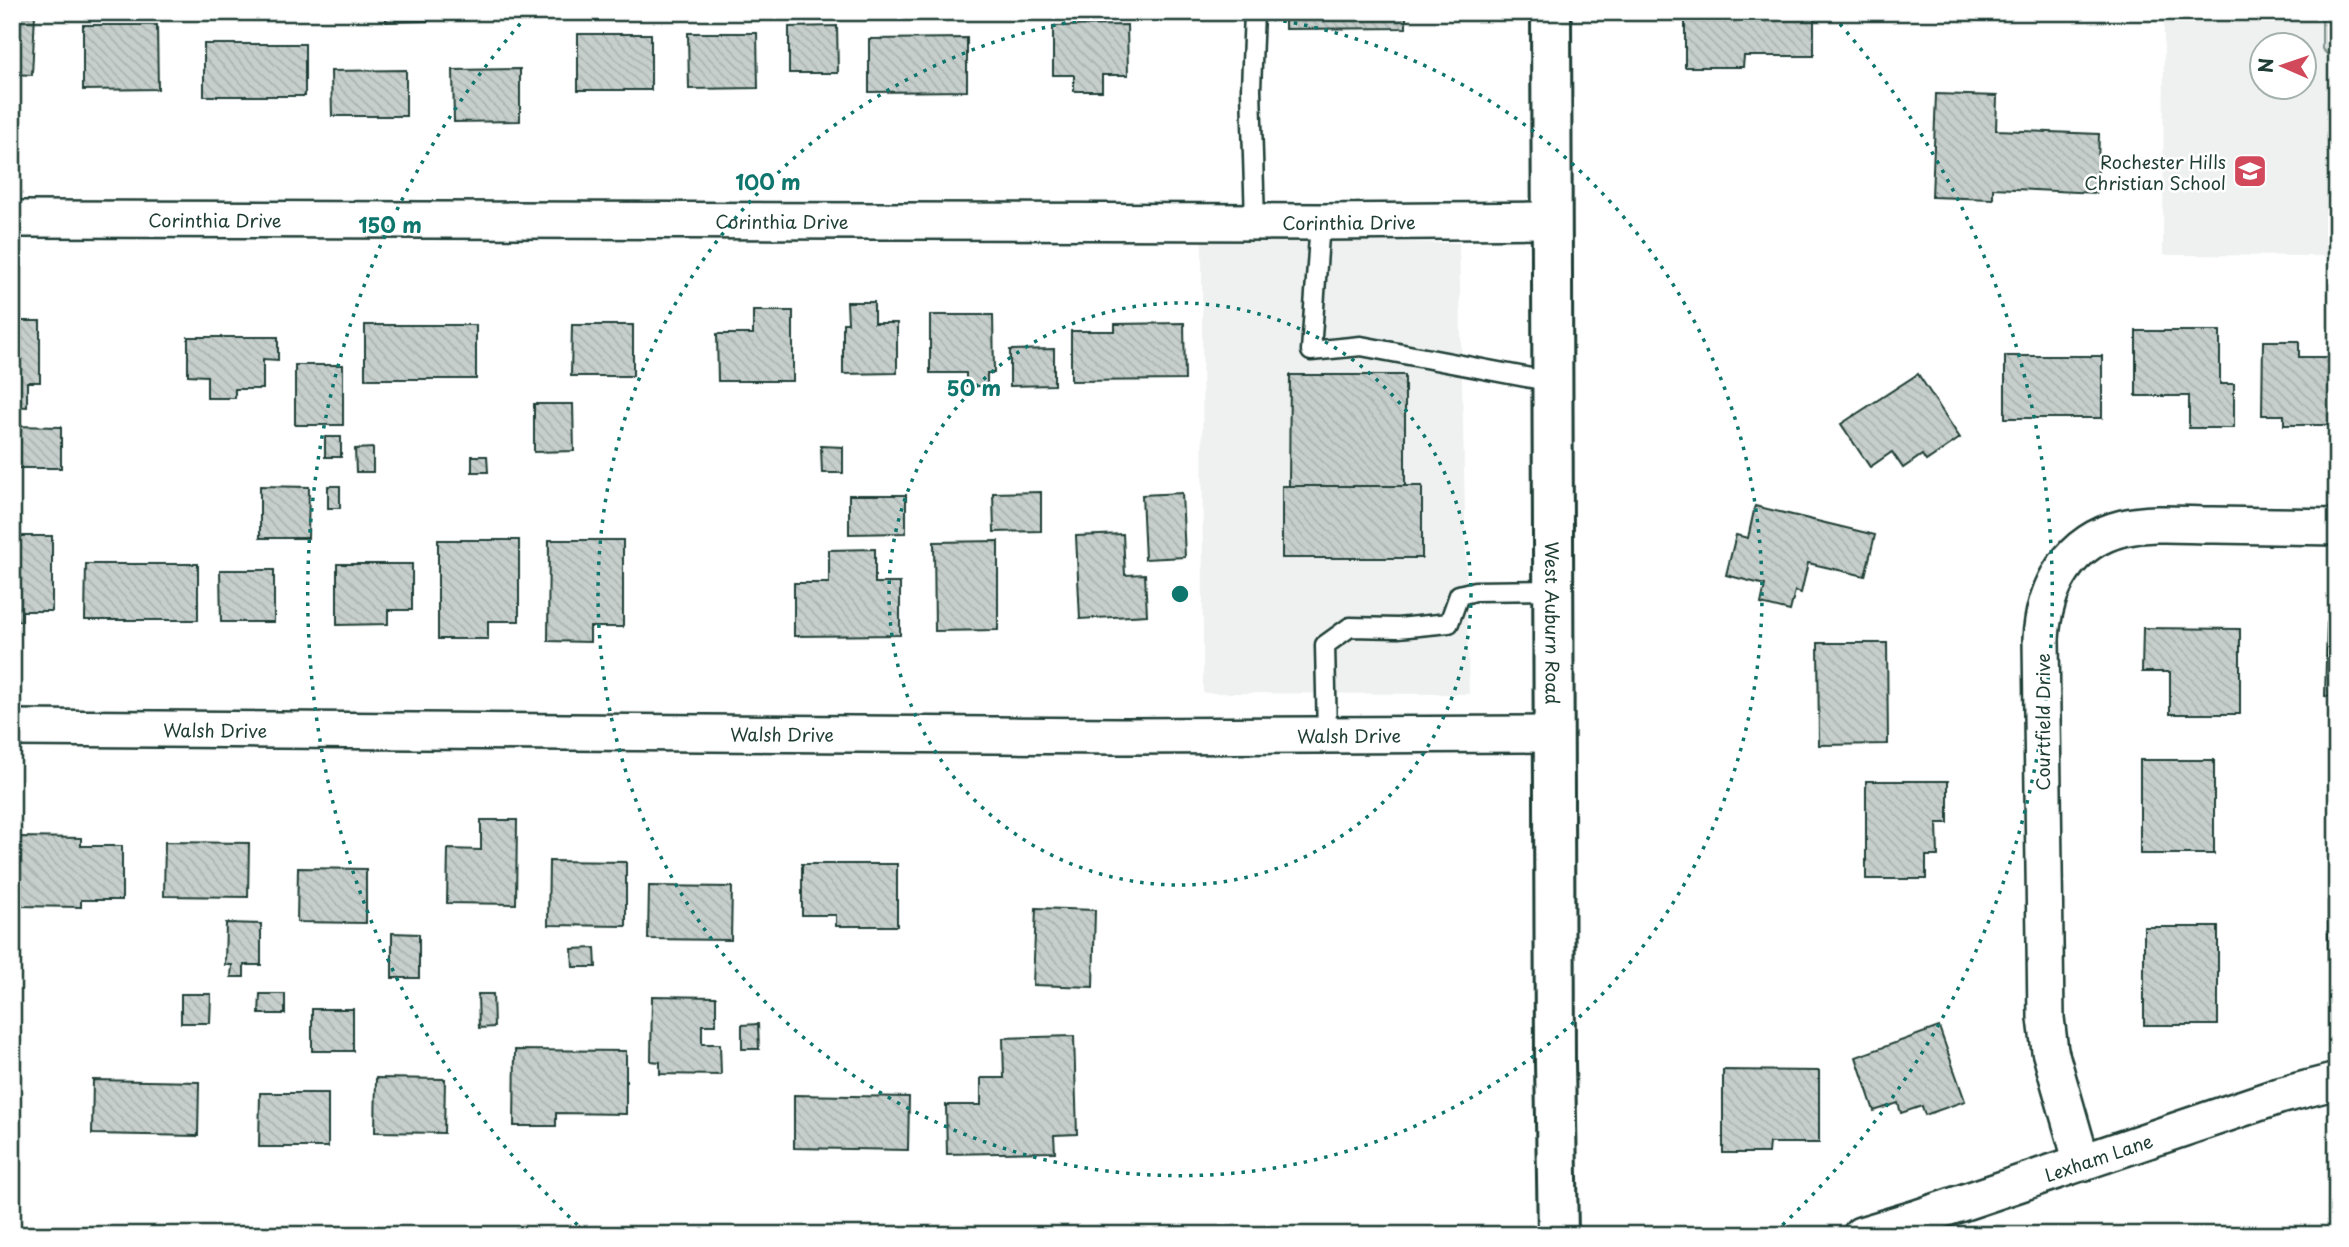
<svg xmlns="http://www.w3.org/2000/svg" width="2349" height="1247" font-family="'Playpen Sans',sans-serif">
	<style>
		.built { fill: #eef1f0; fill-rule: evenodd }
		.garden { fill: #dee3e2; stroke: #7e908b; stroke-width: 2 }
		.building { fill: url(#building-back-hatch); stroke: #1f3d34; stroke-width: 2 }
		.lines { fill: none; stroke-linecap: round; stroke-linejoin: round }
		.lane-casing { stroke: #1f3d34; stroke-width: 23 }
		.street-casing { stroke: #1f3d34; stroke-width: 40 }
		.secondary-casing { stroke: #1f3d34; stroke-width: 44 }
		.lane { stroke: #fff; stroke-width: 18 }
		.street { stroke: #fff; stroke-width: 35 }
		.secondary { stroke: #fff; stroke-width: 38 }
		.ring { fill: none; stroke: #0f766e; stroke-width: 3.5; stroke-dasharray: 3.5 7 }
		.labels { text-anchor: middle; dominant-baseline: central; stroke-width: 5; stroke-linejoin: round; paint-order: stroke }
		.poi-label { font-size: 18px; fill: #1f3d34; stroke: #fff; text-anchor: end }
		.street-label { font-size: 18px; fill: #1f3d34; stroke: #fff }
		.centre { fill: #0f766e; stroke: #fff; stroke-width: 3.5 }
		.ring-label { font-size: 21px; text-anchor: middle; font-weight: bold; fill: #0f766e; stroke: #fff; stroke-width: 5; stroke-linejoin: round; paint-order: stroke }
	</style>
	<defs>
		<pattern id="building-back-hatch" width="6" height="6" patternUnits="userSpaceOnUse" patternTransform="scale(1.75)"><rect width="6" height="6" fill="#c7cfcc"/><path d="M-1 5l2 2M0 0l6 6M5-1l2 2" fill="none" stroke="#aab3b0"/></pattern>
	</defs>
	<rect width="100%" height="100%" fill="#fff"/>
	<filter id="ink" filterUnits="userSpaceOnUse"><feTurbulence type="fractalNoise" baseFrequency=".0143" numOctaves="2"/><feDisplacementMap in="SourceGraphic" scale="14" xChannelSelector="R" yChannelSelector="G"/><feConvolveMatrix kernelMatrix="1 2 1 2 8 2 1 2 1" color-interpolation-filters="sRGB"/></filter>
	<g filter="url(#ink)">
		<g class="built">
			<path d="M2164 12H2337V256L2163 255ZM2262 46H2304V88H2262Z"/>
			<polygon points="1202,240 1459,243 1469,694 1203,693"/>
		</g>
		<polygon class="garden" points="2322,12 2337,12 2337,64 2322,49"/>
		<g class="building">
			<polygon points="386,12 428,12 428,21 386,22"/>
			<polygon points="1285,12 1406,12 1406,28 1285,29"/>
			<polygon points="1685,12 1814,12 1814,56 1744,56 1743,67 1685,67"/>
			<polygon points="12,13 35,14 32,75 12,74"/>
			<polygon points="83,25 157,25 158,89 83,90"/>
			<polygon points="1127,25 1128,75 1102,75 1102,91 1074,91 1074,75 1053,75 1053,26"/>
			<polygon points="837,26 838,73 789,73 789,27"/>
			<polygon points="688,33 757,33 758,88 689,89"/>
			<rect x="578" y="34" width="73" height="56"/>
			<polygon points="967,38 967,91 869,92 869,39"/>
			<rect x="204" y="44" width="101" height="52"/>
			<polygon points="520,69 520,121 454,122 453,70"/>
			<polygon points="406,70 406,116 332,116 331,71"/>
			<polygon points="1936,94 1997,96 1996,130 2099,134 2097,193 1993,188 1993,199 1932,197"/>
			<polygon points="847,302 874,302 874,323 897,323 897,373 843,374 843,323 848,323"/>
			<polygon points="753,311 793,311 793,381 718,381 717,334 753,334"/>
			<polygon points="930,315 993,315 994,373 987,373 987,386 966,386 966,373 930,373"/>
			<polygon points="12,321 40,321 40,382 27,382 27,407 12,406"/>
			<polygon points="1184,323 1185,380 1071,381 1071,331 1115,331 1115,324"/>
			<rect x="365" y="325" width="111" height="54"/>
			<polygon points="572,325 633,325 633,376 571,376"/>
			<polygon points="2136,331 2220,331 2220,384 2234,384 2234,428 2189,428 2189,396 2136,396"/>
			<polygon points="188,337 278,337 278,360 263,359 263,389 235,389 235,398 207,398 207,376 188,375"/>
			<polygon points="2263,341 2299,341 2299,357 2337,357 2337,425 2284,425 2284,415 2262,415"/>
			<polygon points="1054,349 1054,385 1010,386 1010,350"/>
			<rect x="2005" y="356" width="97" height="62"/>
			<rect x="295" y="365" width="48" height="60"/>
			<polygon points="1918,374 1960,438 1926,461 1922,455 1903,468 1892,452 1870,467 1841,424"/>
			<polygon points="1290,375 1405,375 1405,486 1289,486"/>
			<polygon points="534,404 573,404 574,451 534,452"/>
			<polygon points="12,426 61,427 61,468 12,468"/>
			<rect x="325" y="437" width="16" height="20"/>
			<polygon points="821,446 843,447 843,473 822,473"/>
			<polygon points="373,448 373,472 356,472 355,449"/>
			<polygon points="472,456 487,456 488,472 472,472"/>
			<polygon points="260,486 309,487 308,538 260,538"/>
			<rect x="328" y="486" width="12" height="22"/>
			<rect x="1282" y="486" width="140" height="72"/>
			<polygon points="1041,492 1041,531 994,532 993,493"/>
			<polygon points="1182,493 1185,557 1145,559 1142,495"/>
			<polygon points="849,495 906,495 906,533 849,534"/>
			<polygon points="1755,506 1875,535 1865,576 1808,563 1801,593 1795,591 1790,611 1761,604 1765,585 1726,575 1736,535 1748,538"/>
			<polygon points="1123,534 1125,575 1145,574 1147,615 1080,619 1076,536"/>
			<polygon points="12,536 52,536 52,611 22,611 22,621 12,621"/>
			<polygon points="438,540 519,540 519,621 488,621 488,639 438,639"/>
			<polygon points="549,540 623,540 623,627 590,627 590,642 548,641"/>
			<polygon points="998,541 998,630 935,631 934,542"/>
			<polygon points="875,549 875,583 900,583 900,635 794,636 794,583 829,583 829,550"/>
			<polygon points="86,564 198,564 198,620 85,620"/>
			<polygon points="337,564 412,564 412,610 388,610 388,624 337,625"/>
			<polygon points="220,570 274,570 274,622 221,622"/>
			<polygon points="2327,623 2337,623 2337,697 2325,696"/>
			<polygon points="2143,628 2240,629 2240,714 2170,714 2170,672 2142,672"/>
			<polygon points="1818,643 1887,643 1888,744 1819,745"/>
			<rect x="2140" y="760" width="74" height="94"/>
			<polygon points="1866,781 1948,781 1948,823 1937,823 1938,856 1926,856 1926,879 1866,879"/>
			<polygon points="481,820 517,820 516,904 447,903 448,849 481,850"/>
			<polygon points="18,837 81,838 81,846 122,846 122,900 81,900 81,907 17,906 17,883 12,883 12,845 18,845"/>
			<polygon points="165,842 249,843 248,897 164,896"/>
			<polygon points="549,861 626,862 626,926 548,925"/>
			<polygon points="802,864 897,864 897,926 836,926 836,915 802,915"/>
			<polygon points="298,868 366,869 366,923 297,922"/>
			<polygon points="649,886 732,887 731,940 648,939"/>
			<rect x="2328" y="901" width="9" height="61"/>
			<polygon points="1036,908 1095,910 1093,987 1033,985"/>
			<polygon points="226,923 261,924 261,965 244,965 244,977 231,977 232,965 225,965"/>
			<rect x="2144" y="927" width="74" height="98"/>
			<polygon points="392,933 419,934 419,978 392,978"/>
			<polygon points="595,948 596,967 573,967 572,949"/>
			<polygon points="181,994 211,994 210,1023 181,1023"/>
			<polygon points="260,994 285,994 285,1014 259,1014"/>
			<polygon points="478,994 493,994 494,1027 479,1028"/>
			<polygon points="652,996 716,997 716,1025 702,1025 702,1044 720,1044 721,1075 660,1074 660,1062 651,1061"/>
			<rect x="312" y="1009" width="41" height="42"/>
			<polygon points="758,1024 759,1049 742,1049 742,1025"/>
			<polygon points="1939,1027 1965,1101 1925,1115 1922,1106 1901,1113 1898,1103 1874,1111 1856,1057"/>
			<polygon points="1074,1036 1077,1134 1054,1135 1055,1152 947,1154 946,1105 981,1105 981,1078 1004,1078 1003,1038"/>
			<polygon points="515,1050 626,1051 626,1114 556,1113 556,1126 514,1126"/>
			<polygon points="1723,1070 1819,1071 1819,1143 1769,1143 1768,1153 1723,1153"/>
			<polygon points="376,1078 445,1079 444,1133 375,1132"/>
			<polygon points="93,1080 199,1082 198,1136 92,1134"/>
			<polygon points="260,1093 328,1093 328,1147 259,1147"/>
			<polygon points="794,1095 909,1097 908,1150 794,1148"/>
		</g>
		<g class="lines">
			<g class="lane-casing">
				<g id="lane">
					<polyline points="1254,12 1251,89 1255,222"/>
					<polyline points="1320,222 1311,351 1361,346 1552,382"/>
					<polyline points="1327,736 1325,645 1350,627 1398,628 1449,623 1459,595 1475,591 1553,590"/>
				</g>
			</g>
			<g class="street-casing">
				<g id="street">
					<path id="s1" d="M12 219 1320 222 1551 220"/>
					<path id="s2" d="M12 728 1123 736 1553 734"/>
					<path d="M2082 1163 2050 1051 2046 1018 2041 639C2044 587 2069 541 2123 528 2152 521 2185 525 2214 525 2255 526 2296 526 2337 527"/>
					<path id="s3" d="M1861 1235 1914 1219 2279 1096 2337 1081"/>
				</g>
			</g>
			<g class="secondary-casing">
				<g id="secondary">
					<path id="s4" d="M1551 12 1555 1062 1558 1235"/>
				</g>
			</g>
			<use href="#lane" class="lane"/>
			<use href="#street" class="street"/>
			<use href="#secondary" class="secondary"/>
		</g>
	</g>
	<g class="ring">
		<circle cx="1180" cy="594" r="291"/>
		<path d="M1200 12A582 582 0 1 1 1160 12"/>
		<path d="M585 1232A872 872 0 0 1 527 16M1833 16A872 872 0 0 1 1775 1232"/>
	</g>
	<defs>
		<g id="school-square" transform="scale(1.75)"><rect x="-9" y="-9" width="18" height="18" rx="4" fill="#d1495b" stroke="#fff"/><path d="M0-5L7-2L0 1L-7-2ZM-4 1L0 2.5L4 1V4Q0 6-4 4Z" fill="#fff"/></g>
	</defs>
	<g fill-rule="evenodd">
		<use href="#school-square" x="2250" y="171"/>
	</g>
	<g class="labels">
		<g class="poi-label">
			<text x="2226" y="161">Rochester Hills<tspan x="2226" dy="21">Christian School</tspan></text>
		</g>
		<g class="street-label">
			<text stroke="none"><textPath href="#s1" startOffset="203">Corinthia Drive</textPath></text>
			<text stroke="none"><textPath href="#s1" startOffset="770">Corinthia Drive</textPath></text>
			<text stroke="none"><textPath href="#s1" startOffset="1337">Corinthia Drive</textPath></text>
			<text stroke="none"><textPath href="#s4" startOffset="611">West Auburn Road</textPath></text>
			<text transform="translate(2042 722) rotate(-90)">Courtfield Drive</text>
			<text stroke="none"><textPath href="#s2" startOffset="203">Walsh Drive</textPath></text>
			<text stroke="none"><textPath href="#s2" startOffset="770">Walsh Drive</textPath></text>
			<text stroke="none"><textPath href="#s2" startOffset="1337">Walsh Drive</textPath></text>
			<text stroke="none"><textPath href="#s3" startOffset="250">Lexham Lane</textPath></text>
		</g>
	</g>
	<circle cx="1180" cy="594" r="10" class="centre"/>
	<g class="ring-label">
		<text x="768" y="190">100 m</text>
		<text x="390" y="233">150 m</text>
		<text x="974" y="396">50 m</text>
	</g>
	<rect width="2349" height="1247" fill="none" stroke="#fff" stroke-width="42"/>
	<rect x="21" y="21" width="2307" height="1205" fill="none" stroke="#1f3d34" stroke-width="2.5" filter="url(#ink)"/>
	<g transform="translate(2283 66) rotate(272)"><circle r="33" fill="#ffffff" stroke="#a5b1ae" stroke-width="2"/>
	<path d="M0-5L12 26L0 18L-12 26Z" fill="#d1495b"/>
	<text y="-10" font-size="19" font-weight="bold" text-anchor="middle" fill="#1f3d34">N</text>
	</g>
</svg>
